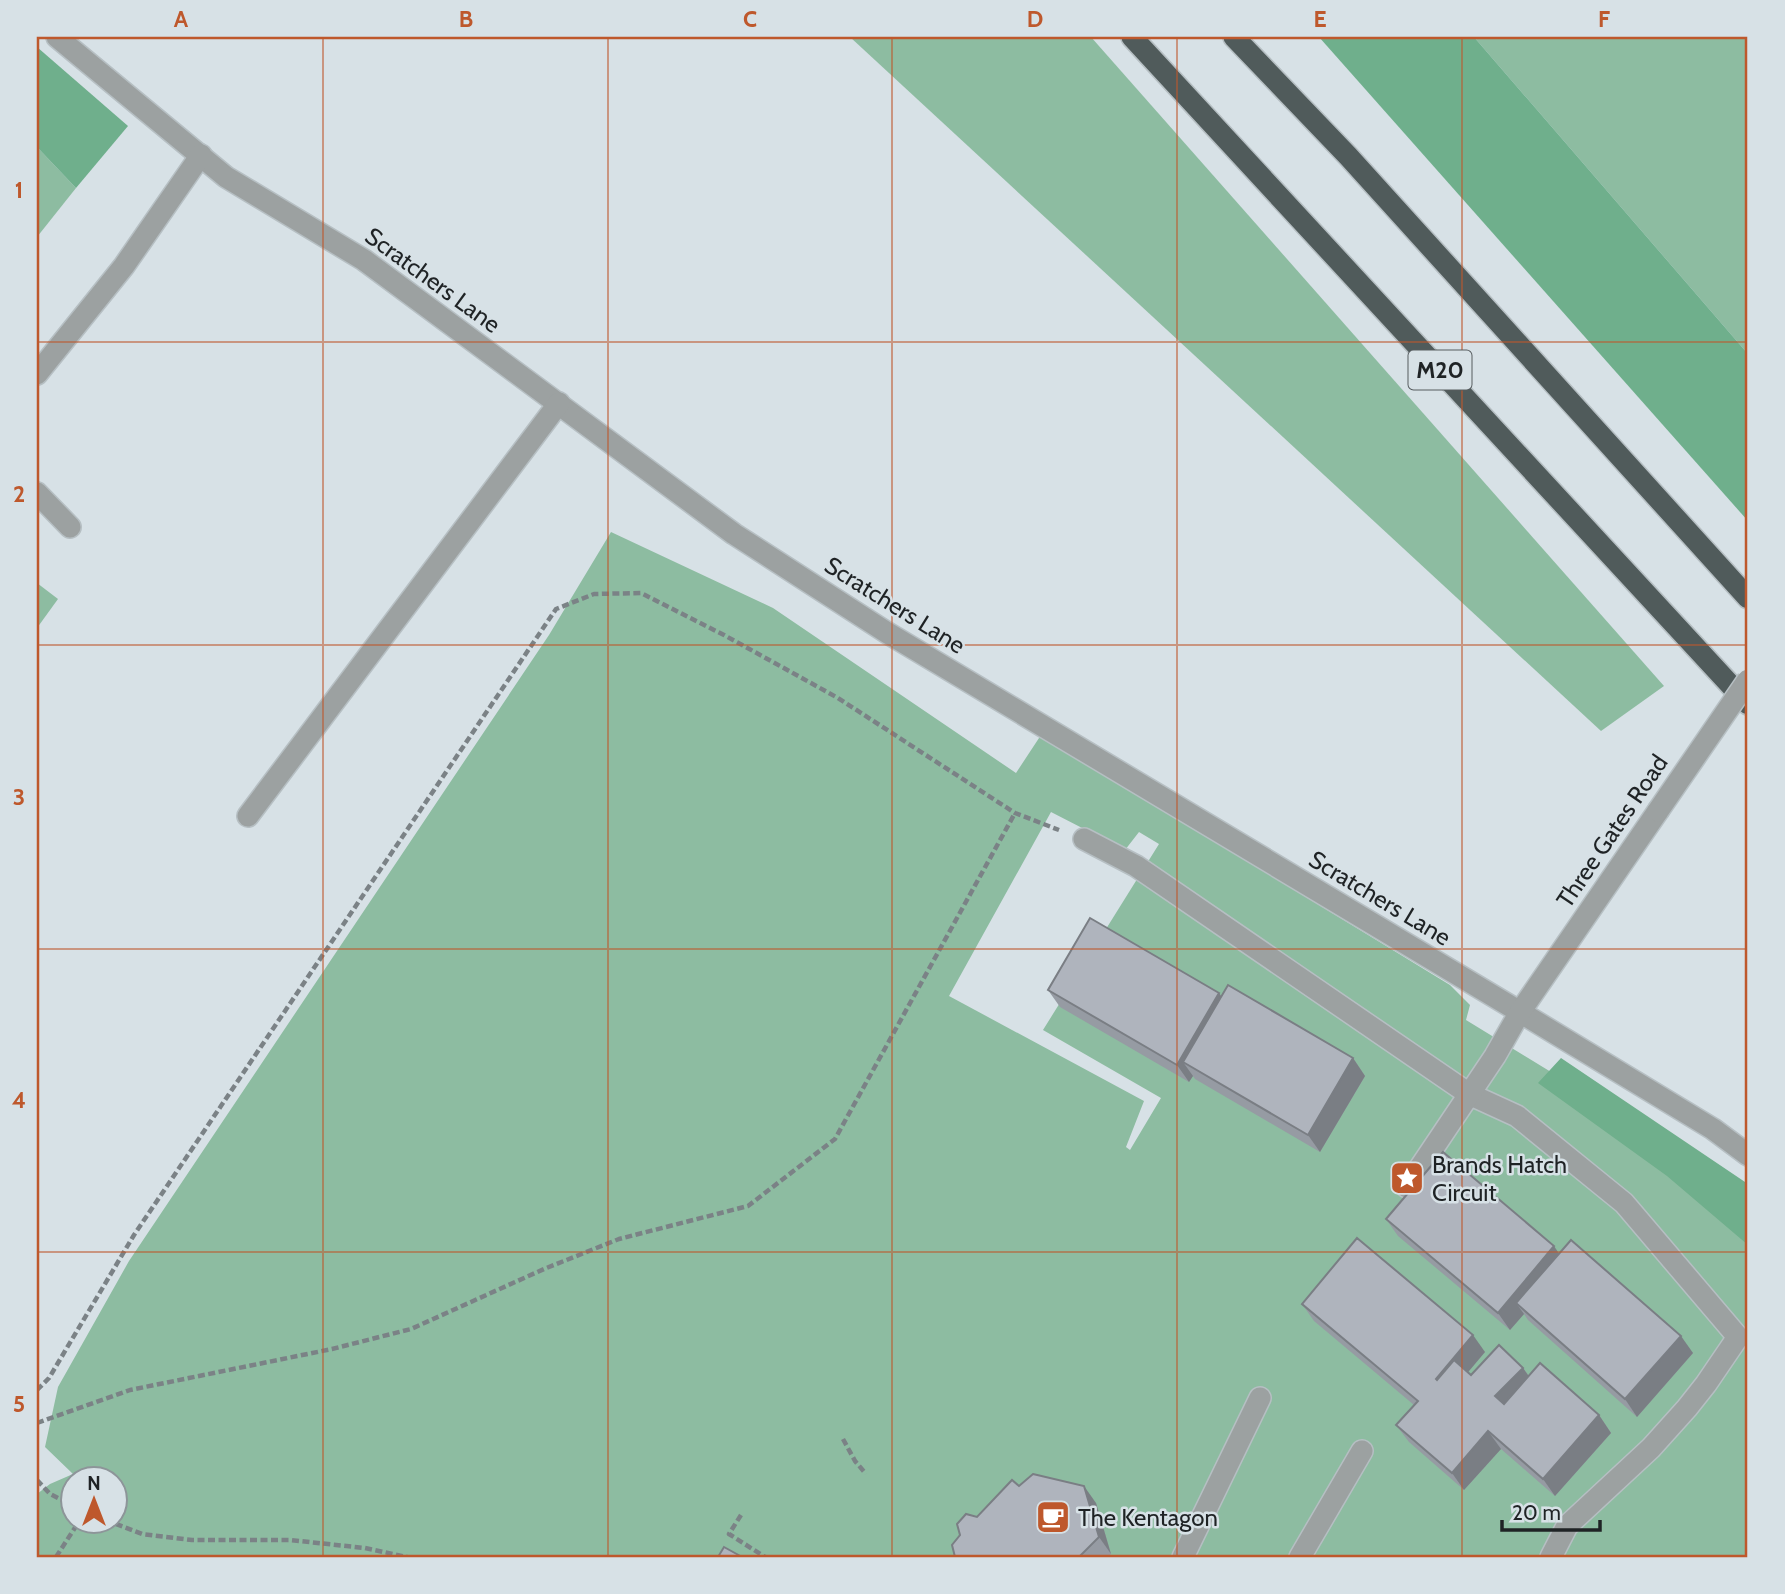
<svg xmlns="http://www.w3.org/2000/svg" width="1785" height="1594" font-family="Cabin,sans-serif">
	<style>
		.green { fill: #8dbca1; fill-rule: evenodd }
		.forest { fill: #6faf8c }
		.lines { fill: none; stroke-linecap: round; stroke-linejoin: round }
		.minor-casing { stroke: #b6bfc3; stroke-width: 24 }
		.highway-casing { stroke: #b6bfc3; stroke-width: 24 }
		.path { stroke: #7b8286; stroke-width: 4.5; stroke-dasharray: 7 3.5; stroke-linecap: butt }
		.minor { stroke: #9ca1a1; stroke-width: 21 }
		.highway { stroke: #505b5b; stroke-width: 21 }
		.minor-bridge-casing { stroke: #b6bfc3; stroke-width: 24; stroke-linecap: butt }
		.minor-bridge { stroke: #9ca1a1; stroke-width: 21 }
		.wall { fill: #969ba3 }
		.shaded-wall { fill: #7a7e84 }
		.building { fill: #afb4bd; stroke: #7a7e84; stroke-width: 2 }
		.grid { fill: none; stroke: #be582c; stroke-width: 2; stroke-opacity: 0.55 }
		.labels { text-anchor: middle; dominant-baseline: central; stroke-width: 5; stroke-linejoin: round; paint-order: stroke }
		.shield { fill: #d7e1e6; stroke: #565c5f; stroke-width: 2 }
		.shield-label { font-size: 23px; font-weight: bold; fill: #1f2325 }
		.street-label { font-size: 24px; fill: #1f2325; stroke: #d7e1e6 }
		.poi-label { font-size: 24px; fill: #1f2325; stroke: #d7e1e6; text-anchor: start }
		.neatline { fill: none; stroke: #be582c; stroke-width: 2.5 }
		.grid-label { font-size: 23px; text-anchor: middle; font-weight: bold; fill: #be582c }
	</style>
	<rect width="100%" height="100%" fill="#d7e1e6"/>
	<g class="green">
		<polygon points="850,37 1091,37 1664,686 1601,731"/>
		<polygon points="1474,37 1748,37 1748,354"/>
		<polygon points="37,147 76,188 37,237"/>
		<path d="M611 532 773 608 1016 773 1041 735 1450 985 1470 1005 1466 1020 1646 1130 1748 1222V1557H37V1494L50 1484 73 1474 45 1447 58 1387 129 1261 549 635ZM1051 812 1125 850 1139 832 1159 844 1043 1030 1161 1098 1130 1150 1126 1147 1144 1101 949 996ZM74 1478H116V1520H74Z"/>
		<polygon points="37,583 58,599 37,628"/>
	</g>
	<g class="forest">
		<polygon points="1319,37 1474,37 1748,354 1748,521"/>
		<polygon points="37,47 128,126 76,188 37,147"/>
		<polygon points="1561,1058 1748,1184 1748,1245 1667,1176 1538,1083"/>
	</g>
	<g class="lines">
		<g class="minor-casing">
			<g id="minor">
				<polyline points="57,37 226,177 364,260 734,534 886,632 1520,1012 1713,1129 1748,1155"/>
				<polyline points="37,374 124,266 201,155"/>
				<polyline points="37,493 70,527"/>
				<polyline points="248,816 559,403"/>
				<polyline points="1084,839 1136,866 1469,1094 1517,1116 1624,1203 1738,1337 1706,1384 1687,1408 1651,1448 1567,1526 1551,1557"/>
				<polyline points="1407,1187 1495,1056 1520,1012 1658,811"/>
				<polyline points="1183,1557 1260,1398"/>
				<polyline points="1300,1557 1362,1451"/>
			</g>
		</g>
		<g class="highway-casing">
			<g id="highway">
				<polyline points="1132,37 1748,704"/>
				<polyline points="1234,37 1348,156 1748,598"/>
			</g>
		</g>
		<g class="path">
			<polyline points="37,1390 49,1378 134,1235 556,609 594,594 641,593 724,635 838,698 1015,813 1059,830"/>
			<polyline points="37,1423 130,1390 332,1349 411,1329 544,1269 619,1239 748,1206 835,1139 1015,813"/>
			<polyline points="843,1439 855,1461 866,1474"/>
			<polyline points="37,1480 50,1494 74,1506"/>
			<polyline points="741,1515 729,1534 765,1557"/>
			<polyline points="106,1520 142,1534 192,1540 290,1540 365,1548 407,1557"/>
			<polyline points="56,1557 80,1520"/>
		</g>
		<use href="#minor" class="minor"/>
		<use href="#highway" class="highway"/>
		<g class="minor-bridge-casing">
			<polyline id="minor-bridge" points="1658,811 1748,680"/>
		</g>
		<use href="#minor-bridge" class="minor-bridge"/>
	</g>
	<g class="wall">
		<polygon points="1048,990 1219,993 1221,996 1353,1058 1365,1076 1320,1152 1195,1079 1193,1076 1189,1082 1060,1007"/>
		<polygon points="1386,1219 1559,1254 1693,1353 1637,1417 1528,1320 1524,1314 1510,1330 1398,1236"/>
		<polygon points="1302,1304 1485,1352 1468,1372 1471,1375 1523,1368 1529,1376 1599,1415 1611,1433 1555,1496 1501,1449 1464,1490 1409,1442 1396,1425 1414,1405 1314,1321"/>
		<polygon points="1019,1486 1096,1503 1111,1554 1108,1557 955,1557 977,1517"/>
	</g>
	<g class="shaded-wall">
		<polygon points="1219,993 1231,1011 1183,1062 1193,1076 1189,1082 1177,1065"/>
		<polygon points="1353,1058 1365,1076 1320,1152 1308,1135"/>
		<polygon points="1554,1246 1566,1264 1516,1303 1524,1314 1510,1330 1498,1313"/>
		<polygon points="1473,1335 1485,1352 1448,1396 1436,1379"/>
		<polygon points="1681,1336 1693,1353 1637,1417 1625,1399"/>
		<polygon points="1523,1368 1535,1385 1508,1414 1495,1396"/>
		<polygon points="1599,1415 1611,1433 1555,1496 1543,1479"/>
		<polygon points="1488,1431 1501,1449 1464,1490 1452,1473"/>
		<polygon points="1084,1486 1096,1503 1111,1554 1099,1537"/>
	</g>
	<g class="building">
		<polygon points="1090,918 1219,993 1177,1065 1048,990"/>
		<polygon points="1228,985 1353,1058 1308,1135 1183,1062"/>
		<polygon points="1443,1152 1554,1246 1498,1313 1386,1219"/>
		<polygon points="1357,1238 1473,1335 1436,1379 1437,1380 1454,1360 1471,1375 1499,1345 1523,1368 1495,1396 1504,1404 1540,1363 1599,1415 1543,1479 1488,1431 1452,1473 1396,1425 1418,1401 1302,1304"/>
		<polygon points="1571,1240 1681,1336 1625,1399 1516,1303"/>
		<polygon points="1033,1474 1084,1486 1099,1537 1079,1557 955,1557 952,1545 960,1535 957,1524 966,1514 977,1517 1012,1480 1019,1486"/>
		<polygon points="724,1547 742,1557 718,1557"/>
	</g>
	<path class="grid" d="M323 37V1557M608 37V1557M892 37V1557M1177 37V1557M1462 37V1557M37 342H1748M37 645H1748M37 949H1748M37 1252H1748"/>
	<defs>
		<g id="sight-square" transform="scale(1.75)"><rect x="-9" y="-9" width="18" height="18" rx="4" fill="#be582c" stroke="#d7e1e6"/><path d="M0-6L1.8-2.2L6-1.7L2.9 1.2L3.7 5.4L0 3.3L-3.7 5.4L-2.9 1.2L-6-1.7L-1.8-2.2Z" fill="#fff"/></g>
		<g id="cafe-square" transform="scale(1.75)"><rect x="-9" y="-9" width="18" height="18" rx="4" fill="#be582c" stroke="#d7e1e6"/><path d="M-5.5-4.5H6V0H3Q3 3.5 0 3.5H-2.5Q-5.5 3.5-5.5 0ZM3-3.2v2h1.7v-2ZM-6 4.5H4V6H-6Z" fill="#fff"/></g>
	</defs>
	<g fill-rule="evenodd">
		<use href="#sight-square" x="1407" y="1178"/>
		<use href="#cafe-square" x="1053" y="1517"/>
	</g>
	<g class="labels">
		<rect class="shield" x="1408.5" y="350.5" width="63" height="39" rx="5"/>
		<g class="shield-label">
			<text x="1440" y="370">M20</text>
		</g>
		<g class="street-label">
			<text transform="translate(433 280) rotate(36)">Scratchers Lane</text>
			<text transform="translate(895 605) rotate(32)">Scratchers Lane</text>
			<text transform="translate(1612 831) rotate(-56)">Three Gates Road</text>
			<text transform="translate(1380 898) rotate(31)">Scratchers Lane</text>
		</g>
		<g class="poi-label">
			<text x="1432" y="1164">Brands Hatch<tspan x="1432" dy="28">Circuit</tspan></text>
			<text x="1078" y="1517">The Kentagon</text>
		</g>
	</g>
	<rect width="1785" height="1594" fill="none" stroke="#d7e1e6" stroke-width="77"/>
	<g transform="translate(94 1500)"><circle r="33" fill="#d7e1e6" stroke="#8d9599" stroke-width="2"/>
	<path d="M0-5L12 26L0 18L-12 26Z" fill="#be582c"/>
	<text y="-10" font-size="19" font-weight="bold" text-anchor="middle" fill="#1f2325">N</text>
	</g>
	<path d="M1502 1520v10h98v-10" fill="none" stroke="#1f2325" stroke-width="3.5"/>
	<text x="1512" y="1520" font-size="21" fill="#1f2325" stroke="#d7e1e6" stroke-width="5" paint-order="stroke">20 m</text>
	<rect x="38" y="38" width="1708" height="1518" class="neatline"/>
	<g class="grid-label">
		<text x="181" y="27">A</text>
		<text x="466" y="27">B</text>
		<text x="750" y="27">C</text>
		<text x="1035" y="27">D</text>
		<text x="1320" y="27">E</text>
		<text x="1604" y="27">F</text>
		<text x="19" y="198">1</text>
		<text x="19" y="502">2</text>
		<text x="19" y="805">3</text>
		<text x="19" y="1108">4</text>
		<text x="19" y="1412">5</text>
	</g>
</svg>
